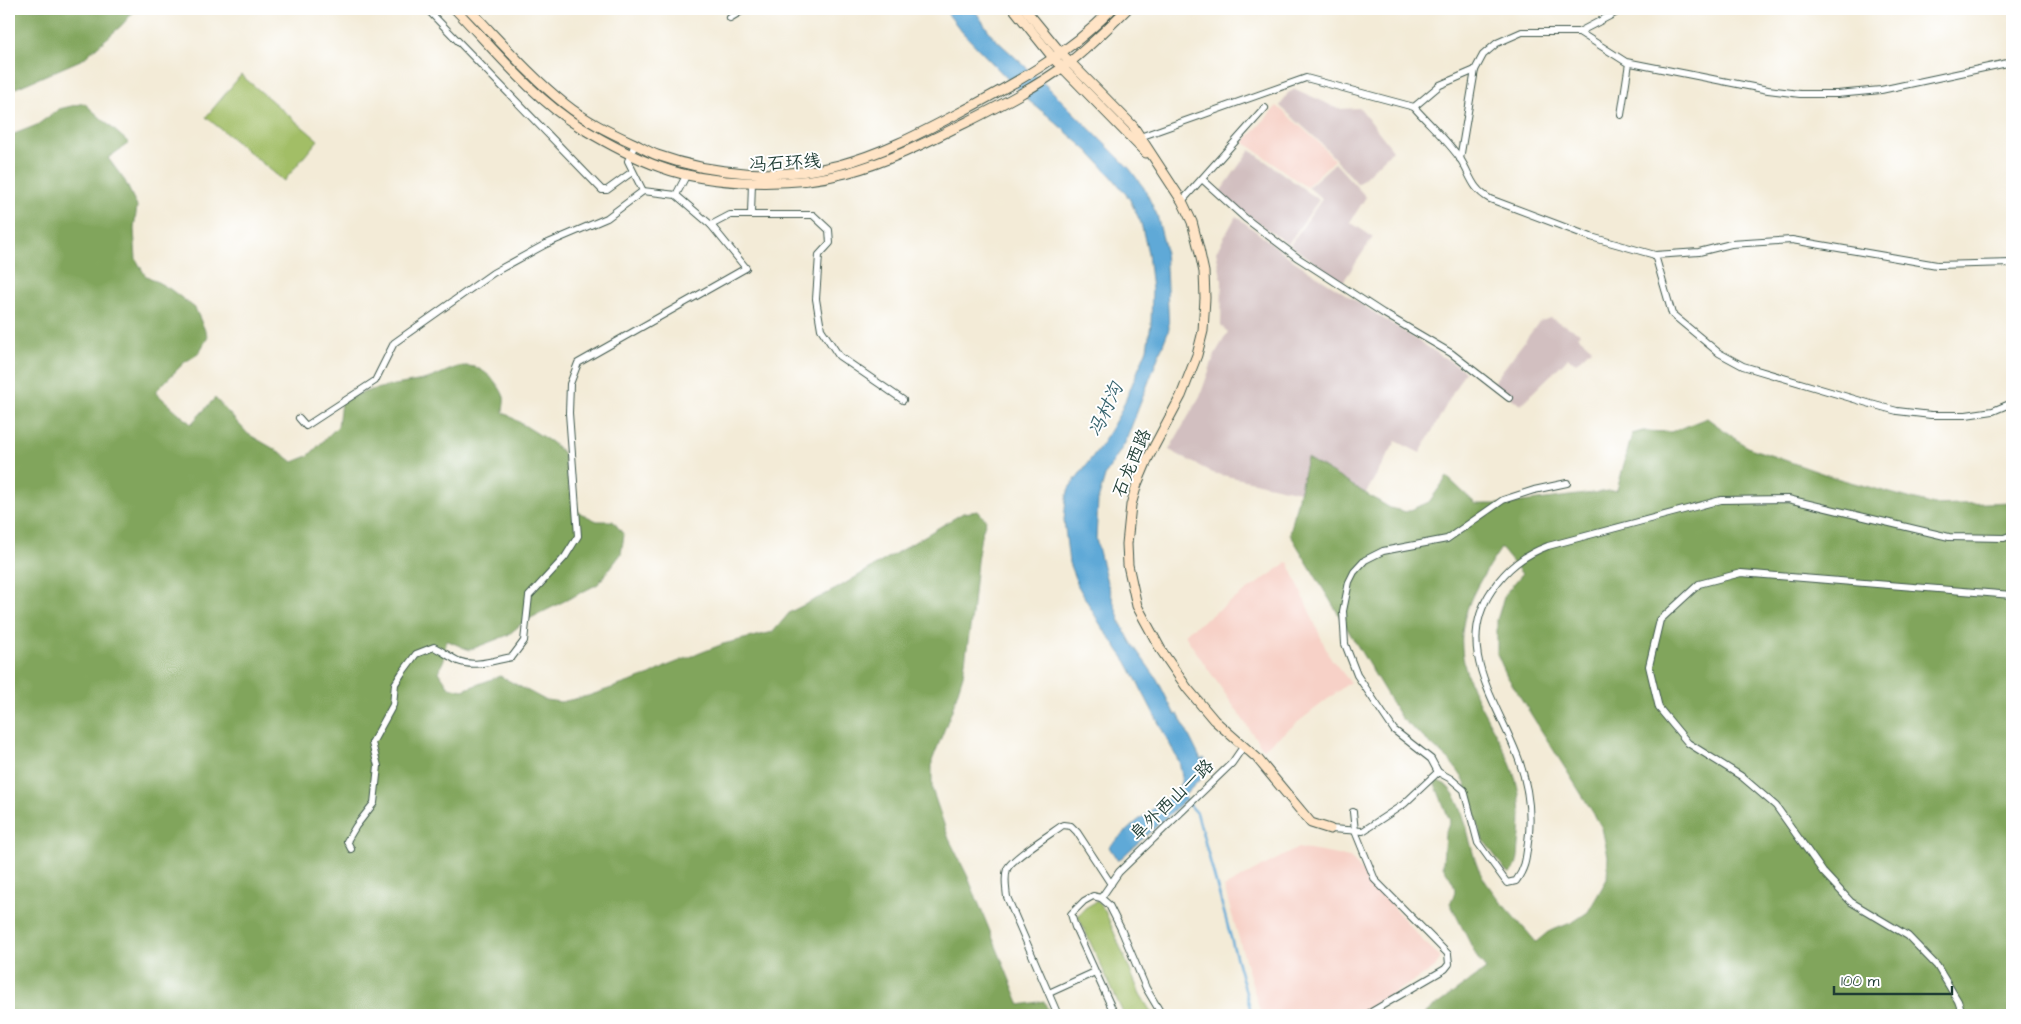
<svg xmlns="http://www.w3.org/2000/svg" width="2021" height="1024" font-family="'Architects Daughter','LXGW WenKai TC',sans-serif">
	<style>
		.built { fill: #f7d1c7 }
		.industrial { fill: #d2bfc0 }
		.green { fill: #a2be66; stroke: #607e4d }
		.forest { fill: #81a55b; stroke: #507148 }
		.water { fill: #5fa9d7; stroke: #3f7386 }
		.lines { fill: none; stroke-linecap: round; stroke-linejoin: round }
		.stream { stroke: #5fa9d7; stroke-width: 2.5 }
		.street-casing { stroke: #3f574c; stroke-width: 8 }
		.secondary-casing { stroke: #3f574c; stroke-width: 11 }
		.street { stroke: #fff; stroke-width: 6 }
		.secondary { stroke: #ffe4c6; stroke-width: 9 }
		.labels { text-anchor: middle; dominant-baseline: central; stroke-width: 4; stroke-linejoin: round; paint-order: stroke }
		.street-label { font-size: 18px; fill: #1f3d34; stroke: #fff }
		.water-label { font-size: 19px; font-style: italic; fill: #35636d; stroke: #fff }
	</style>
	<rect width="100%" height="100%" fill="#fff"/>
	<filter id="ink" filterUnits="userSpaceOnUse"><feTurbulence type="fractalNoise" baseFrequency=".02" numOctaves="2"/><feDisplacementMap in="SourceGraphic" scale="10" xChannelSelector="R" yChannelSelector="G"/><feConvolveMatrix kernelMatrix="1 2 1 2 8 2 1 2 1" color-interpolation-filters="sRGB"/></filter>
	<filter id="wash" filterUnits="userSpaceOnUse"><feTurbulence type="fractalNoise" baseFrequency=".0096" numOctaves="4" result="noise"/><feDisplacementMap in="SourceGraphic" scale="20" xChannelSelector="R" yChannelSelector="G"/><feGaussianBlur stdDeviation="1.12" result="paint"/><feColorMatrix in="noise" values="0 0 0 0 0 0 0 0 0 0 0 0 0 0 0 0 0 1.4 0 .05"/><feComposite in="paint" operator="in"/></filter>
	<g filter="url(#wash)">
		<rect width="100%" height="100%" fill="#f3ebd7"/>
		<g class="built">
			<polygon points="1277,106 1318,142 1334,160 1306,187 1244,142"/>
			<polygon points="1288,562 1329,656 1350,682 1263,749 1184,634"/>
			<polygon points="1298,848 1350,857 1424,942 1441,957 1435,968 1358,1015 1261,1015 1224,887"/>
		</g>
		<g class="industrial">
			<polygon points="1295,89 1339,109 1360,108 1393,150 1358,184 1319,141 1280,106 1288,93"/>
			<polygon points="1250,150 1319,200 1288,244 1243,212 1220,192"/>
			<polygon points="1335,163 1366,197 1350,222 1373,237 1343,282 1290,245 1322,199 1308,187"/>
			<polygon points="1236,216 1294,261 1465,371 1420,453 1396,441 1359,505 1213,473 1169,450 1200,396 1215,354 1228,332 1221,326 1222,281 1216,252"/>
			<polygon points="1550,318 1580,333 1578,336 1592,348 1576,363 1568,358 1520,405 1493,383 1539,322"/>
		</g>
		<g class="green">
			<polygon points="241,75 318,140 284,181 206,117"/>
			<polygon points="1097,901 1105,911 1140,994 1153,1015 1124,1015 1078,916 1085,908"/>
		</g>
		<g class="forest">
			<polygon points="9,9 136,9 121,26 83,59 9,91"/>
			<path d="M84 103 129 143 108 158 125 181 137 206 134 229 136 259 145 275 170 289 195 308 208 337 198 354 185 362 155 392 191 424 215 398 248 434 283 454 293 462 308 456 338 426 341 402C369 387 393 386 423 380 436 378 454 365 467 366 483 366 499 383 504 397 505 401 503 408 503 412L551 442 563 452 570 488 578 512 597 521H613L624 535 621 554 598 584 525 621 508 635 469 650 446 640 444 659 439 672 449 687 463 690 500 676 545 700 561 702 588 696 650 675 667 666 723 644 773 632 790 612 836 589 963 513 978 511 986 520 981 536 977 561 972 615 963 675 952 710 932 761V789L949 839 967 875 1020 1005 1044 1001 1050 1015H9V136L37 125 59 109Z"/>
			<path d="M1707 418 1747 447 1836 478 1934 505 2012 502V1015H1423L1486 969 1478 959 1450 903C1461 887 1451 881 1443 866V862L1445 834 1450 821 1433 779C1467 785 1466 848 1481 874 1495 899 1518 920 1536 942L1548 932 1573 922 1588 912 1607 879 1608 856 1602 828 1592 811 1507 676 1497 654V620L1505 594 1522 574 1501 548C1481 579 1459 609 1462 648 1465 694 1500 731 1514 774 1522 798 1522 820 1519 845 1518 854 1519 867 1510 873L1506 871 1482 838 1464 780 1458 771 1449 760 1401 718 1290 534 1307 458 1390 508 1406 512 1429 502 1447 477 1476 504H1506L1617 490 1632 434 1643 431 1671 432Z"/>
		</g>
		<path class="water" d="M944 9H974L993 37 1051 90 1129 168 1144 188 1157 215 1165 247 1169 329 1125 443 1106 473 1098 500 1096 539 1107 582 1121 624 1132 644 1157 679 1175 715 1178 714 1201 760 1204 758 1211 768 1183 797 1185 800 1118 861 1109 847 1136 822 1176 791C1184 781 1182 774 1179 762L1127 662 1100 624 1078 586 1069 563 1064 520 1066 499 1069 488 1102 444 1120 413 1147 349 1151 324 1152 290 1148 253 1141 223 1129 198 1112 177 1088 151 1047 115 1029 101 963 33Z"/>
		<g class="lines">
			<polyline class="stream" points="1181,795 1197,813 1252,1015"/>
		</g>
	</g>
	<g filter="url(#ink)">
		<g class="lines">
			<g class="street-casing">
				<g id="street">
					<polyline points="427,9 602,190 607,190 632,172"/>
					<polyline points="730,18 745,9"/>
					<polyline points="1579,32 1626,62 1768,90 1800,94 1837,94 1881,90 2012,62"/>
					<path d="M1475 70 1440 85 1414 107C1428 123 1450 143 1461 160 1471 176 1471 188 1490 199L1591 237 1655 255 1699 252 1731 244 1792 240 1937 265 2012 263"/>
					<polyline points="1621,115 1629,63"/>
					<polyline points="1140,137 1306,78 1414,107"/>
					<polyline points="1460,159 1475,70 1483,55 1497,43 1522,32 1579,32 1623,9"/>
					<polyline points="1202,179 1245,218 1298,258 1383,313 1451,353 1509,398"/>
					<polyline points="643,191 676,195 711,225 730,215 813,215 829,230 830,243 819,255 816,299 821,329 839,356 903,400"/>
					<polyline points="676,195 687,174"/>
					<polyline points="1182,201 1265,108"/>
					<polyline points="751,214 752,182"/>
					<polyline points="1655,255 1672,314 1719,353 1743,366 1871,404 1897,411 1931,415 1966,415 1993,411 2012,403"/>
					<polyline points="299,418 306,426 375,381 394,343 493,273 546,244 607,218 643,191 628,161 635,144"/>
					<polyline points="1438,772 1431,759 1394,730 1357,675 1345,644 1343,611 1349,582 1354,572 1365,560 1383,551 1447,539 1503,500 1534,490 1567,483"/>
					<polyline points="1353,812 1355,831 1375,880 1448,954 1449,964 1445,969 1366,1015"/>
					<path d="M1330 829 1363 831 1404 804 1438 772 1451 779 1464 790 1478 843 1507 883 1516 881C1526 867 1526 858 1528 842 1532 815 1528 786 1519 760 1499 704 1452 649 1492 590 1507 568 1524 555 1548 546L1721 500 1788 499 1949 537 2004 538 2012 535"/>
					<path d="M351 849 347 841 356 826 374 803 378 766 372 743 393 705 395 684 402 673 416 654 434 647C442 651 450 657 458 661 475 668 495 660 512 657L524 641 529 596 565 557 578 536 569 413 570 384 578 363 746 268 711 225"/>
					<polyline points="1101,898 1119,872 1232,763 1243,747"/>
					<polyline points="1049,993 1095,972"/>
					<path d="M1058 1015 1007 897C1006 888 1004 878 1007 869 1012 858 1052 833 1063 825L1071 826 1077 832 1111 884"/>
					<polyline points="1115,1015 1075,927 1071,914 1084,901 1093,896 1101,898 1109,905 1121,929 1146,988 1162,1015"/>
					<polyline points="1963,1015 1958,1001 1937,966 1908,936 1851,902 1823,872 1776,806 1741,776 1688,743 1659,708 1649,666 1660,620 1699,584 1741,573 2012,595"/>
				</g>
			</g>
			<g class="secondary-casing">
				<g id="secondary">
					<path d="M455 9C494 49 532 97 580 127 605 142 632 157 660 167 711 186 794 187 846 173 888 162 927 142 965 123 1001 105 1038 86 1070 62 1090 46 1109 27 1127 9"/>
					<path d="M469 9C500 41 530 76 565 104 586 121 609 132 633 143 641 147 649 152 657 155 713 175 781 180 839 165 881 154 919 134 957 114 1012 85 1068 55 1112 9"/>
					<polyline points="1014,9 1054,59 1146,153"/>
					<polyline points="1025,9 1061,53 1133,126 1182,201 1192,222 1199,249 1204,272 1205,298 1203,331 1197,355 1181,396 1148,458 1137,484 1131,505 1127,544 1128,565 1137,606 1161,650 1187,688 1214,720 1257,758 1311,823 1330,829"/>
				</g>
			</g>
			<use href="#street" class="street"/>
			<use href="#secondary" class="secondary"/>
		</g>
	</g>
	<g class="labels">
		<g class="street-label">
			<text transform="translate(785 163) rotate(-3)">冯石环线</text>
			<text transform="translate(1132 463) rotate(-67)">石龙西路</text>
			<text transform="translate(1172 800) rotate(-44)">阜外西山一路</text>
		</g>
		<g class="water-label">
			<text transform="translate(1106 410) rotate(-65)">冯村沟</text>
		</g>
	</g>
	<rect width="2021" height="1024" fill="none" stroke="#fff" stroke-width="30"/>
	<path d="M1834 986v8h118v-8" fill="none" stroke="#1f3d34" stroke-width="2.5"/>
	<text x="1841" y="986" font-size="15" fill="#1f3d34" stroke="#ffffff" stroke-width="4" paint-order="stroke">100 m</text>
</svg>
